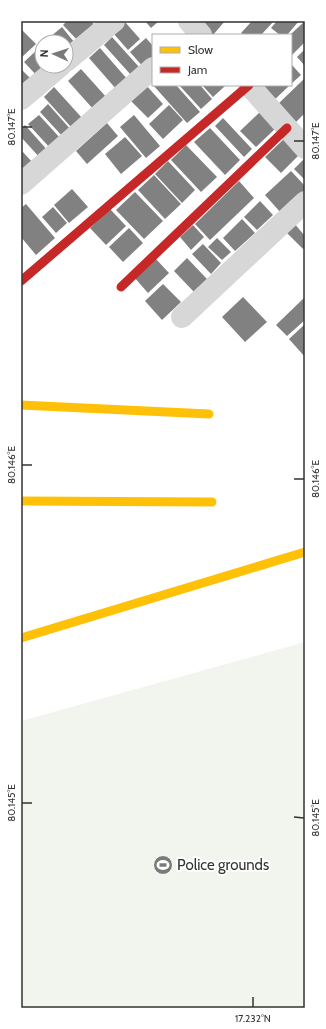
<svg xmlns="http://www.w3.org/2000/svg" width="326" height="1029" font-family="Cabin,sans-serif">
	<style>
		.green { fill: #f1f5ed }
		.building { fill: #818181 }
		.lines { fill: none; stroke-linecap: round; stroke-linejoin: round }
		.street { stroke: #d7d7d7; stroke-width: 22 }
		.slow { stroke: #ffc107; stroke-width: 9 }
		.jam { stroke: #c62828; stroke-width: 9 }
		.ticks { fill: none; stroke: #333; stroke-width: 1.5 }
		.labels { text-anchor: middle; dominant-baseline: central; stroke-width: 4; stroke-linejoin: round; paint-order: stroke }
		.poi-label { font-size: 15px; fill: #333; stroke: #fff; text-anchor: start }
		.neatline { fill: none; stroke: #333; stroke-width: 1.5 }
		.ticks-label { font-size: 10px; text-anchor: middle; fill: #333 }
	</style>
	<rect width="100%" height="100%" fill="#fff"/>
	<polygon class="green" points="305,642 305,1008 21,1008 21,721"/>
	<g class="building">
		<polygon points="67,21 91,21 96,27 79,42 63,25"/>
		<polygon points="145,21 159,21 151,28"/>
		<polygon points="193,21 225,21 213,35 209,35"/>
		<polygon points="252,21 274,21 261,35 244,35 241,33"/>
		<polygon points="277,21 299,21 287,35 280,35 271,28"/>
		<polygon points="305,21 305,42 292,55 291,34"/>
		<polygon points="125,22 140,39 128,50 113,33"/>
		<polygon points="62,27 78,47 66,57 66,42 44,42"/>
		<polygon points="21,29 36,44 21,58"/>
		<polygon points="112,37 139,67 131,75 104,45"/>
		<polygon points="146,38 153,46 153,62 145,69 130,52"/>
		<polygon points="100,48 128,80 117,90 89,58"/>
		<polygon points="38,49 42,53 42,66 51,66 39,78 24,62"/>
		<polygon points="305,49 305,66 297,57"/>
		<polygon points="291,64 301,75 291,84"/>
		<polygon points="21,69 33,81 21,92"/>
		<polygon points="81,69 107,98 94,110 68,81"/>
		<polygon points="305,78 305,113 294,124 277,105"/>
		<polygon points="145,84 163,104 148,118 129,99"/>
		<polygon points="153,85 176,85 200,112 187,123"/>
		<polygon points="179,85 200,85 212,99 201,109"/>
		<polygon points="202,85 224,85 225,86 213,97"/>
		<polygon points="263,85 290,85 271,103"/>
		<polygon points="54,87 82,118 71,127 44,97"/>
		<polygon points="48,104 72,131 64,138 40,112"/>
		<polygon points="169,105 183,120 163,139 149,124"/>
		<polygon points="260,112 276,128 256,147 240,131"/>
		<polygon points="39,115 61,139 51,149 28,124"/>
		<polygon points="134,115 160,146 146,158 120,127"/>
		<polygon points="223,118 252,149 244,157 215,126"/>
		<polygon points="107,123 118,136 87,164 76,151"/>
		<polygon points="25,125 49,152 41,159 21,137 21,129"/>
		<polygon points="210,128 240,160 225,175 194,142"/>
		<polygon points="125,137 142,156 121,174 105,154"/>
		<polygon points="285,138 300,154 281,173 265,157"/>
		<polygon points="186,145 217,177 201,192 171,160"/>
		<polygon points="21,150 35,165 21,177"/>
		<polygon points="305,158 305,180 294,169"/>
		<polygon points="168,161 195,190 182,203 155,174"/>
		<polygon points="291,171 305,186 305,190 281,213 265,195"/>
		<polygon points="154,175 181,204 165,219 138,190"/>
		<polygon points="239,181 254,198 210,240 195,224"/>
		<polygon points="72,189 88,207 69,223 54,205"/>
		<polygon points="135,192 163,221 144,239 116,210"/>
		<polygon points="260,201 273,215 257,230 244,217"/>
		<polygon points="26,204 55,238 36,255 21,237 21,208"/>
		<polygon points="53,207 67,223 56,233 42,217"/>
		<polygon points="110,209 126,226 106,245 90,228"/>
		<polygon points="242,219 255,233 235,251 223,238"/>
		<polygon points="293,222 305,236 305,247 303,249 284,230"/>
		<polygon points="193,225 204,237 191,250 180,237"/>
		<polygon points="129,228 143,243 123,262 109,247"/>
		<polygon points="217,238 231,252 222,260 208,247"/>
		<polygon points="203,244 221,263 211,274 192,254"/>
		<polygon points="155,258 169,273 148,293 134,277"/>
		<polygon points="187,258 207,279 194,292 174,271"/>
		<polygon points="163,284 181,302 162,320 145,301"/>
		<polygon points="243,297 267,322 245,342 222,317"/>
		<polygon points="305,297 305,320 287,336 276,325"/>
		<polygon points="304,325 305,327 305,357 289,339"/>
	</g>
	<g class="lines">
		<g class="street">
			<polyline points="189,21 201,35"/>
			<polyline points="66,61 114,21"/>
			<polyline points="249,85 305,148"/>
			<polyline points="21,99 60,66"/>
			<polyline points="21,184 153,68"/>
			<polyline points="182,317 305,202"/>
		</g>
		<g class="slow">
			<polyline points="21,405 209,414"/>
			<polyline points="21,501 212,502"/>
			<polyline points="21,638 305,552"/>
		</g>
		<g class="jam">
			<polyline points="21,281 249,85"/>
			<polyline points="121,287 287,128"/>
		</g>
	</g>
	<path class="ticks" d="M22 127H32M294 141H304M22 465H32M294 479H304M22 803H32M294 817 304 818M253 1007V997"/>
	<defs>
		<g id="stadium-disc" transform="scale(1)"><circle r="9.5" fill="#7a7a7a" stroke="#fff"/><path d="M0-5a6.5 5 0 1 0 0 10a6.5 5 0 1 0 0-10ZM-3.5-1.8h7v3.6h-7Z" fill="#fff"/></g>
	</defs>
	<g fill-rule="evenodd">
		<use href="#stadium-disc" x="163" y="865"/>
	</g>
	<g class="labels">
		<g class="poi-label">
			<text x="177" y="865">Police grounds</text>
		</g>
	</g>
	<rect width="326" height="1029" fill="none" stroke="#ffffff" stroke-width="44"/>
	<rect x="152" y="34" width="140" height="52" fill="#ffffff" stroke="#adadad"/>
	<rect x="160" y="47" width="20" height="6" fill="#ffc107" stroke="#adadad"/>
	<text x="188" y="54" font-size="12" fill="#333333">Slow</text>
	<rect x="160" y="67" width="20" height="6" fill="#c62828" stroke="#adadad"/>
	<text x="188" y="74" font-size="12" fill="#333333">Jam</text>
	<g transform="translate(54 54) rotate(273)"><circle r="19" fill="#ffffff" stroke="#adadad"/>
	<path d="M0-3L7 15L0 10L-7 15Z" fill="#7a7a7a"/>
	<text y="-6" font-size="11" font-weight="bold" text-anchor="middle" fill="#333333">N</text>
	</g>
	<rect x="22" y="22" width="282" height="985" class="neatline"/>
	<g class="ticks-label">
		<text transform="translate(11 127) rotate(-90)" y="4">80.147°E</text>
		<text transform="translate(315 141) rotate(-90)" y="4">80.147°E</text>
		<text transform="translate(11 465) rotate(-90)" y="4">80.146°E</text>
		<text transform="translate(315 479) rotate(-90)" y="4">80.146°E</text>
		<text transform="translate(11 803) rotate(-90)" y="4">80.145°E</text>
		<text transform="translate(315 818) rotate(-90)" y="4">80.145°E</text>
		<text x="253" y="1022">17.232°N</text>
	</g>
</svg>
